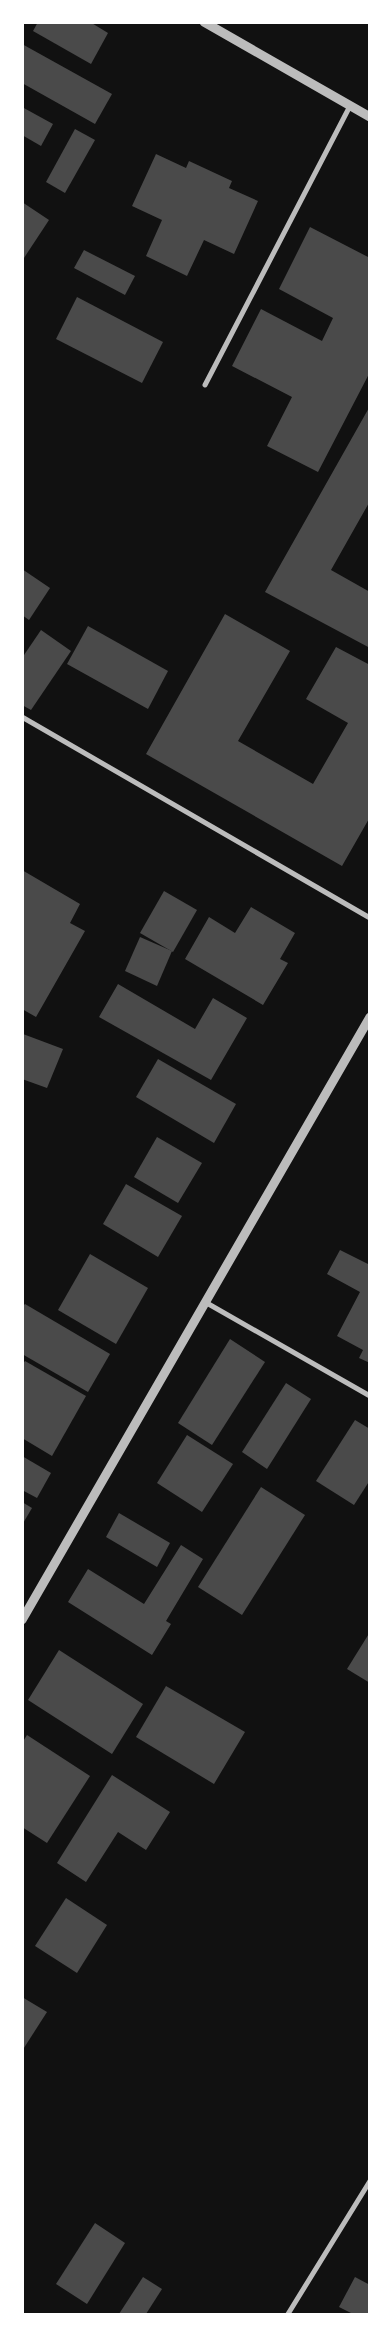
<svg xmlns="http://www.w3.org/2000/svg" width="392" height="2337" font-family="'Asap Condensed',sans-serif">
	<style>
		.building { fill: #4a4a4a }
		.lines { fill: none; stroke-linecap: round; stroke-linejoin: round }
		.minor { stroke: #bcbcbc; stroke-width: 5 }
		.tertiary { stroke: #bcbcbc; stroke-width: 9 }
	</style>
	<rect width="100%" height="100%" fill="#111"/>
	<g class="building">
		<polygon points="38,22 90,22 108,33 91,64 33,31"/>
		<polygon points="22,44 112,94 95,124 22,83"/>
		<polygon points="22,107 53,124 41,146 22,135"/>
		<polygon points="75,129 95,140 65,193 46,182"/>
		<polygon points="156,154 186,168 189,161 232,181 229,188 258,201 234,254 204,240 187,276 146,256 162,220 132,206"/>
		<polygon points="22,202 49,220 22,261"/>
		<polygon points="310,227 370,258 370,372 318,472 267,446 292,397 232,366 261,309 322,341 333,318 279,289"/>
		<polygon points="84,250 135,276 125,295 74,268"/>
		<polygon points="77,297 163,342 142,383 56,339"/>
		<polygon points="370,406 370,501 331,570 370,592 370,648 265,592"/>
		<polygon points="22,569 50,588 29,620 22,615"/>
		<polygon points="225,614 290,651 238,741 313,784 348,723 306,699 336,647 370,665 370,817 342,866 146,754"/>
		<polygon points="88,626 168,671 148,709 67,664"/>
		<polygon points="41,630 71,651 31,710 22,705 22,658"/>
		<polygon points="22,870 80,904 70,923 85,931 36,1017 22,1009"/>
		<polygon points="164,891 197,910 173,952 140,933"/>
		<polygon points="251,907 295,933 280,959 288,963 263,1005 185,959 209,917 235,933"/>
		<polygon points="140,937 172,951 157,986 125,971"/>
		<polygon points="118,984 195,1029 213,998 247,1018 211,1080 99,1017"/>
		<polygon points="23,1034 63,1049 47,1088 22,1079"/>
		<polygon points="158,1059 236,1104 214,1143 136,1097"/>
		<polygon points="157,1137 202,1163 178,1203 134,1177"/>
		<polygon points="126,1184 182,1216 158,1257 103,1224"/>
		<polygon points="340,1250 370,1265 370,1363 359,1358 363,1350 337,1336 360,1292 327,1274"/>
		<polygon points="90,1254 148,1288 116,1344 58,1310"/>
		<polygon points="25,1304 110,1354 88,1392 22,1354 22,1307"/>
		<polygon points="230,1339 265,1362 212,1445 178,1423"/>
		<polygon points="25,1361 86,1396 52,1456 22,1438 22,1365"/>
		<polygon points="286,1383 311,1399 267,1469 242,1452"/>
		<polygon points="355,1420 370,1429 370,1480 354,1505 316,1481"/>
		<polygon points="187,1435 233,1464 202,1512 157,1483"/>
		<polygon points="22,1456 51,1473 37,1498 22,1490"/>
		<polygon points="261,1487 305,1515 242,1615 198,1587"/>
		<polygon points="22,1502 32,1508 22,1525"/>
		<polygon points="119,1513 170,1543 157,1567 106,1537"/>
		<polygon points="181,1545 203,1559 166,1621 171,1624 152,1655 68,1602 88,1569 144,1604"/>
		<polygon points="370,1632 370,1683 347,1669"/>
		<polygon points="59,1650 143,1704 112,1754 28,1700"/>
		<polygon points="166,1686 245,1732 214,1784 136,1737"/>
		<polygon points="27,1735 90,1776 47,1843 22,1827 22,1743"/>
		<polygon points="112,1775 170,1812 146,1850 118,1832 86,1882 57,1863"/>
		<polygon points="66,1898 107,1925 77,1973 35,1946"/>
		<polygon points="22,1997 47,2012 22,2051"/>
		<polygon points="95,2223 125,2243 87,2304 56,2284"/>
		<polygon points="143,2277 162,2289 146,2314 119,2314"/>
		<polygon points="355,2277 370,2285 370,2314 353,2314 339,2307"/>
	</g>
	<g class="lines">
		<g class="minor">
			<polyline points="205,385 350,106"/>
			<polyline points="22,717 370,918"/>
			<polyline points="205,1302 370,1396"/>
			<polyline points="288,2314 370,2181"/>
		</g>
		<g class="tertiary">
			<polyline points="204,22 370,117"/>
			<polyline points="22,1620 370,1017"/>
		</g>
	</g>
	<rect width="392" height="2337" fill="none" stroke="#ffffff" stroke-width="48"/>
</svg>
